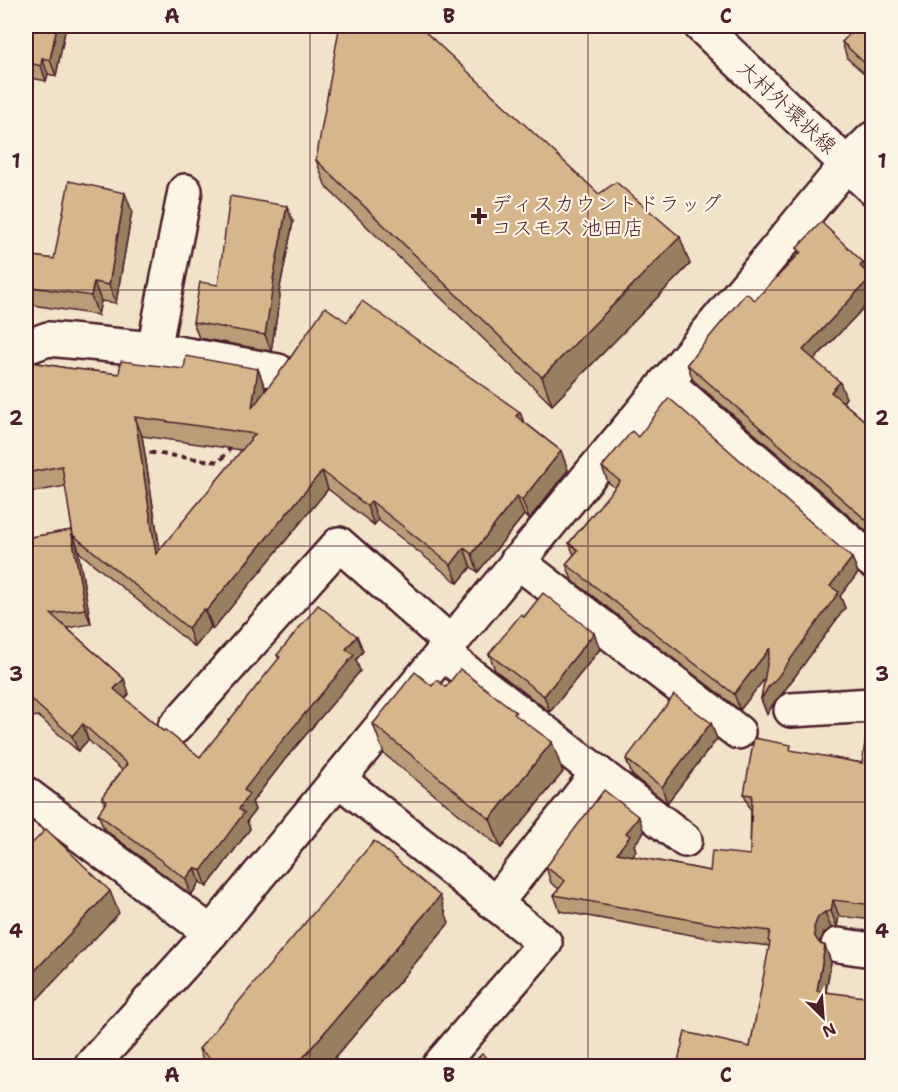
<svg xmlns="http://www.w3.org/2000/svg" width="898" height="1092" font-family="'Shantell Sans','Klee One',sans-serif">
	<style>
		.lines { fill: none; stroke-linecap: round; stroke-linejoin: round }
		.minor-casing { stroke: #4a1f2b; stroke-width: 38 }
		.secondary-casing { stroke: #4a1f2b; stroke-width: 38 }
		.path { stroke: #4a1f2b; stroke-width: 4; stroke-dasharray: 6 4.5; stroke-linecap: butt }
		.minor { stroke: #fcf5e5; stroke-width: 33 }
		.secondary { stroke: #fcf5e5; stroke-width: 33 }
		.wall { fill: #ba9d78; stroke: #4a1f2b; stroke-width: 1.5; fill-rule: evenodd }
		.shaded-wall { fill: #977f61; stroke: #4a1f2b; stroke-width: 1.5 }
		.building { fill: #d8b68b; stroke: #4a1f2b; stroke-width: 1.5; fill-rule: evenodd }
		.grid { fill: none; stroke: #4a1f2b; stroke-width: 1.5; stroke-opacity: 0.55 }
		.poi-dot { fill: #4a1f2b; stroke: #fcf5e5; stroke-width: 2 }
		.labels { text-anchor: middle; dominant-baseline: central; stroke-width: 4.5; stroke-linejoin: round; paint-order: stroke }
		.street-label { font-size: 21px; fill: #4a1f2b; stroke: #fcf5e5 }
		.poi-label { font-size: 21px; fill: #4a1f2b; stroke: #fcf5e5; text-anchor: start }
		.neatline { fill: none; stroke: #4a1f2b; stroke-width: 2 }
		.grid-label { font-size: 20px; text-anchor: middle; font-weight: bold; fill: #4a1f2b }
	</style>
	<rect width="100%" height="100%" fill="#f1e2ca"/>
	<filter id="ink" filterUnits="userSpaceOnUse"><feTurbulence type="fractalNoise" baseFrequency=".0167" numOctaves="2"/><feDisplacementMap in="SourceGraphic" scale="12" xChannelSelector="R" yChannelSelector="G"/><feConvolveMatrix kernelMatrix="1 2 1 2 8 2 1 2 1" color-interpolation-filters="sRGB"/></filter>
	<g filter="url(#ink)">
		<g class="lines">
			<g class="minor-casing">
				<g id="minor">
					<polyline points="26,347 48,339 154,349 278,371"/>
					<polyline points="154,349 185,191"/>
					<polyline points="666,382 872,561"/>
					<polyline points="517,561 738,732"/>
					<polyline points="442,653 685,840"/>
					<polyline points="791,710 872,705"/>
					<polyline points="175,727 339,544 451,643"/>
					<polyline points="338,779 545,943 439,1066"/>
					<polyline points="26,794 211,933"/>
					<polyline points="495,904 598,773"/>
					<polyline points="838,945 872,950"/>
					<polyline points="91,1066 211,933 847,164 872,139"/>
				</g>
			</g>
			<g class="secondary-casing">
				<polyline id="secondary" points="701,26 872,188"/>
			</g>
			<polyline class="path" points="139,451 219,462 233,445"/>
			<use href="#minor" class="minor"/>
			<use href="#secondary" class="secondary"/>
		</g>
		<g class="wall">
			<polygon points="26,26 66,26 56,76 48,74 46,81 31,78 30,82 26,81"/>
			<polygon points="873,26 873,81 847,58 842,42"/>
			<polygon points="316,160 599,194 690,264 552,405 326,187"/>
			<polygon points="132,211 116,303 101,301 98,315 26,304 26,255 54,259"/>
			<polygon points="293,222 279,292 280,296 271,351 199,338 193,322 218,285"/>
			<polygon points="797,248 863,262 868,274 871,277 873,281 873,298 814,360 846,398 843,402 873,428 873,537 693,380 687,364 755,300 799,254"/>
			<path d="M347 322 524 422 561 451 568 470 529 519 524 515 478 572 471 567 458 583 378 520 374 525 328 489 213 629 211 627 195 647 80 553 73 535 66 486 26 493V361L67 368 119 374 184 369H258L265 388 264 392ZM142 436 242 450 160 550Z"/>
			<polygon points="638,437 852,558 858,573 840,596 845,608 782,694 775,701 767,714 761,699 765,678 740,710 572,580 566,564 574,555 569,543 615,488 608,482 602,467"/>
			<polygon points="71,530 77,546 91,624 67,628 124,679 129,694 125,699 163,731 200,757 279,659 277,655 357,636 363,651 356,660 360,671 286,758 252,802 255,810 247,821 250,829 207,887 200,882 191,895 104,829 98,814 105,805 102,797 122,770 88,740 78,751 38,716 26,718 26,538"/>
			<polygon points="524,617 600,649 550,712 495,670 489,654"/>
			<polygon points="432,686 446,687 517,717 563,772 501,848 384,754 373,724"/>
			<polygon points="711,723 717,739 667,803 632,775 626,759"/>
			<polygon points="873,730 873,920 839,916 837,927 831,928 824,933 820,943 825,946 831,962 826,992 750,1047 770,946 719,940 560,911 554,895 559,889 551,883 546,867 644,832 634,845 636,851 632,856 710,871 750,855 751,810 750,809 744,794 793,751 862,763"/>
			<polygon points="449,923 328,1066 205,1066 199,1049"/>
		</g>
		<g class="shaded-wall">
			<polygon points="57,26 66,26 56,76 50,60"/>
			<polygon points="42,58 48,74 46,81 41,66"/>
			<polygon points="26,63 31,78 30,82 26,69"/>
			<polygon points="125,193 132,211 116,303 109,285"/>
			<polygon points="287,206 293,222 279,292 280,296 271,351 265,335 273,279"/>
			<polygon points="680,237 690,264 552,405 542,377"/>
			<polygon points="863,262 869,277 860,266"/>
			<polygon points="871,277 873,281 873,298 809,365 803,350"/>
			<polygon points="94,282 101,301 98,315 91,296"/>
			<polygon points="258,369 265,388 258,427 252,408"/>
			<polygon points="840,382 846,398 837,408 831,392"/>
			<polygon points="520,412 527,430 516,416"/>
			<polygon points="135,417 142,436 163,572 156,554"/>
			<polygon points="561,451 568,470 529,519 522,500"/>
			<polygon points="322,471 328,489 213,629 206,611"/>
			<polygon points="517,496 524,515 478,572 472,554"/>
			<polygon points="371,501 378,520 374,525 367,506"/>
			<polygon points="71,530 77,546 91,624 85,609"/>
			<polygon points="464,548 471,567 458,583 451,565"/>
			<polygon points="852,558 858,573 840,596 845,608 782,694 775,701 767,714 761,699 830,586"/>
			<polygon points="204,609 211,627 195,647 188,628"/>
			<polygon points="594,633 600,649 550,712 544,696"/>
			<polygon points="357,636 363,651 356,660 360,671 286,758 252,802 255,810 247,821 250,829 207,887 201,871 244,790 346,649"/>
			<polygon points="770,648 776,664 740,710 734,694"/>
			<polygon points="124,679 129,694 120,705 114,689"/>
			<polygon points="711,723 717,739 667,803 662,787"/>
			<polygon points="83,724 88,740 78,751 72,736"/>
			<polygon points="552,742 563,772 501,848 490,819"/>
			<polygon points="639,817 644,832 634,845 636,851 623,869 617,853 626,833"/>
			<polygon points="195,867 200,882 191,895 186,879"/>
			<polygon points="110,891 119,913 26,1011 26,980"/>
			<polygon points="440,896 449,923 328,1066 296,1066"/>
			<polygon points="833,900 839,916 837,927 831,911"/>
			<polygon points="825,912 831,928 824,933 819,943 815,937 814,927 818,917"/>
			<polygon points="825,946 831,962 823,1007 817,991"/>
		</g>
		<g class="building">
			<polygon points="26,26 57,26 50,60 42,58 41,66 26,62"/>
			<polygon points="341,26 419,26 599,194 616,182 680,237 542,377 316,160 339,29"/>
			<polygon points="857,26 873,26 873,71 842,42"/>
			<polygon points="69,181 125,193 109,285 94,282 91,296 26,286 26,255 54,259"/>
			<polygon points="230,196 287,206 273,279 274,280 265,335 193,322 200,282 218,285"/>
			<polygon points="821,222 863,262 860,266 871,277 803,350 840,382 831,392 873,428 873,526 687,364 746,293 755,300 801,252 797,248"/>
			<path d="M362 301 520 412 516 416 561 451 522 500 517 496 472 554 464 548 451 565 371 501 367 506 322 471 206 611 204 609 188 628 73 535 62 466 26 473V361L67 368 119 374 121 361 184 369 186 356 258 369 252 408 286 364 325 307 347 322ZM135 417 255 434 156 554Z"/>
			<polygon points="669,398 852,558 830,586 839,592 777,678 769,686 761,699 770,648 734,694 566,564 578,550 569,543 620,481 602,467 632,431 638,437"/>
			<polygon points="71,530 85,609 51,614 124,679 114,689 163,731 165,730 200,757 280,657 277,655 318,605 357,636 346,649 354,655 281,742 244,790 249,794 239,809 244,813 201,871 195,867 186,879 98,814 107,801 102,797 127,764 83,724 72,736 32,700 26,701 26,538"/>
			<polygon points="543,593 594,633 544,696 489,654 521,614 524,617"/>
			<polygon points="460,669 516,712 514,714 552,742 490,819 373,724 415,672 432,686 437,680 446,687"/>
			<polygon points="674,695 711,723 662,787 626,759"/>
			<polygon points="867,729 873,730 873,905 833,900 831,911 825,912 818,917 814,927 815,937 820,944 825,946 817,991 873,998 873,1066 677,1066 685,1032 750,1047 770,942 768,941 770,931 714,924 554,895 565,881 546,867 604,790 639,817 626,833 630,836 617,853 710,871 712,851 750,855 752,795 744,794 754,738 791,745 790,750 862,763"/>
			<polygon points="46,829 110,891 26,980 26,850"/>
			<polygon points="374,841 440,896 296,1066 220,1066 199,1049"/>
			<polygon points="482,1054 496,1066 470,1066"/>
		</g>
	</g>
	<path class="grid" d="M310 26V1066M588 26V1066M26 290H872M26 546H872M26 802H872"/>
	<path class="poi-dot" d="M476 207h6v6h6v6h-6v6h-6v-6h-6v-6h6z"/>
	<g class="labels">
		<g class="street-label">
			<text transform="translate(787 107) rotate(43)">大村外環状線</text>
		</g>
		<g class="poi-label">
			<text x="491" y="204">ディスカウントドラッグ<tspan x="491" dy="24">コスモス 池田店</tspan></text>
		</g>
	</g>
	<rect width="898" height="1092" fill="none" stroke="#fcf5e5" stroke-width="66"/>
	<g transform="translate(823 1017) rotate(155)" stroke="#fcf5e5" stroke-width="4.5" paint-order="stroke">
	<path d="M0-4.5L10 22L0 15L-10 22Z" fill="#4a1f2b"/>
	<text y="-9" font-size="16" font-weight="bold" text-anchor="middle" fill="#4a1f2b">N</text>
	</g>
	<rect x="33" y="33" width="832" height="1026" class="neatline"/>
	<g class="grid-label">
		<text x="172" y="23">A</text>
		<text x="449" y="23">B</text>
		<text x="726" y="23">C</text>
		<text x="16" y="168">1</text>
		<text x="882" y="168">1</text>
		<text x="16" y="425">2</text>
		<text x="882" y="425">2</text>
		<text x="16" y="681">3</text>
		<text x="882" y="681">3</text>
		<text x="16" y="938">4</text>
		<text x="882" y="938">4</text>
		<text x="172" y="1082">A</text>
		<text x="449" y="1082">B</text>
		<text x="726" y="1082">C</text>
	</g>
</svg>
